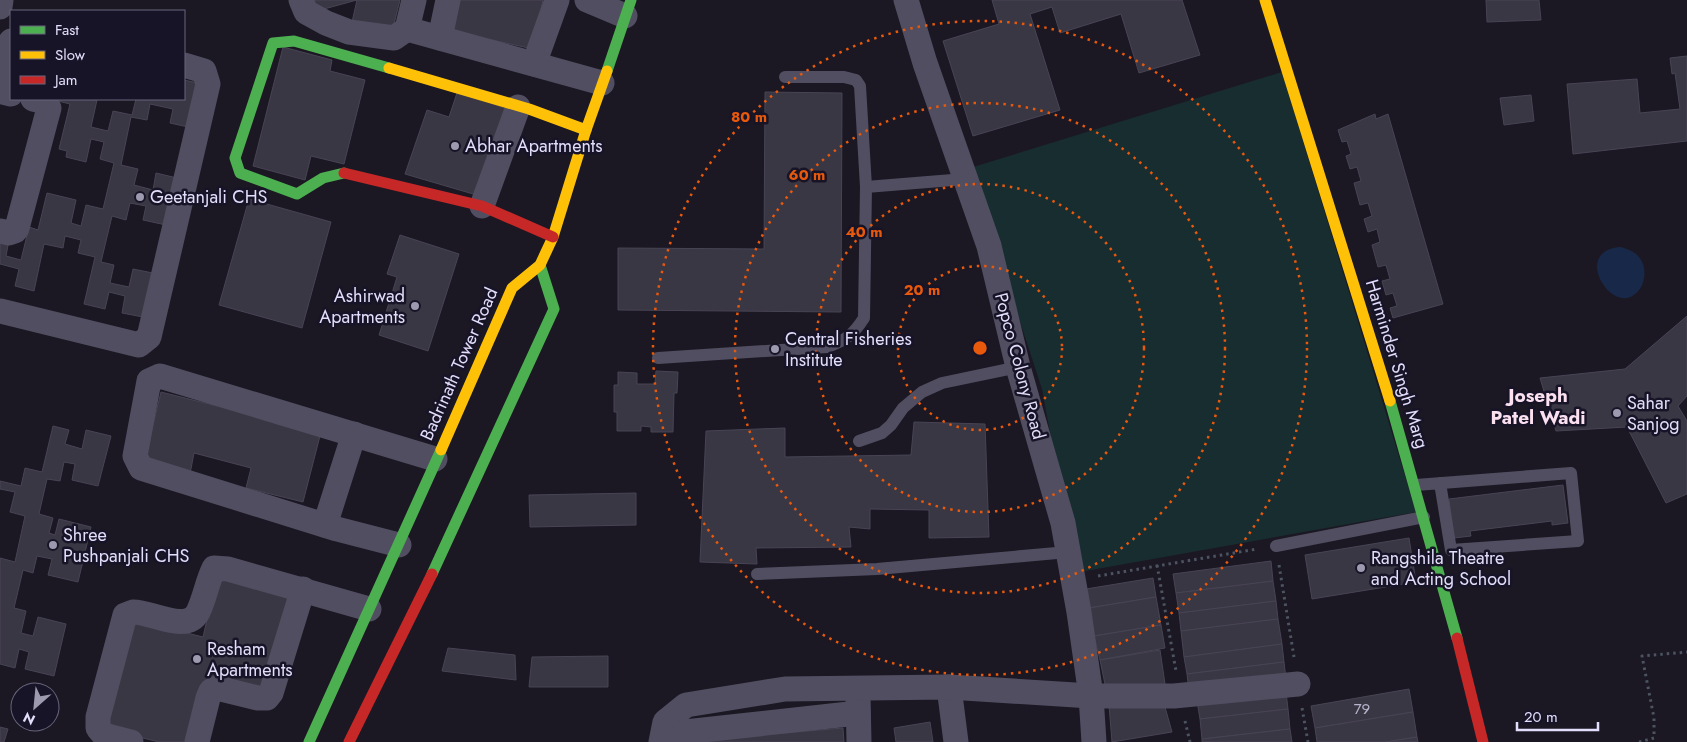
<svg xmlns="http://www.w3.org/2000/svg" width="1687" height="742" font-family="Jost,sans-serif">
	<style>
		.green { fill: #182d2f }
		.water { fill: #182848 }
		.building { fill: #3a3744; stroke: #484455 }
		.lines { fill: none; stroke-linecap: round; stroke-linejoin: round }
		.path { stroke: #4b5460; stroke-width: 3; stroke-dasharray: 2.5 4; stroke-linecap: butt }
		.lane { stroke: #514e62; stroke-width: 12 }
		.street { stroke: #514e62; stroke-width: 25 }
		.fast { stroke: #4caf50; stroke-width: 11 }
		.slow { stroke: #ffc107; stroke-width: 11 }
		.jam { stroke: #c62828; stroke-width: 11 }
		.ring { fill: none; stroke: #e8590c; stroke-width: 2.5; stroke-dasharray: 2.5 5 }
		.poi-dot { fill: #9d99af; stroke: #181427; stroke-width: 2 }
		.labels { text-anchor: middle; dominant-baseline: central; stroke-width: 5; stroke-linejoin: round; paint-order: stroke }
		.number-label { font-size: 15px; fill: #b9b4cd }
		.poi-label { font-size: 18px; fill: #e3defb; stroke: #181427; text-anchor: start }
		.street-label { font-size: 18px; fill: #e3defb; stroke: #181427 }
		.neighbourhood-label { font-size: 19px; font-weight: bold; fill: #fbe0f0; stroke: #181427 }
		.centre { fill: #e8590c; stroke: #181427; stroke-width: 2.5 }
		.ring-label { font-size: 15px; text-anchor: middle; font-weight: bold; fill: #e8590c; stroke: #181427; stroke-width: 5; stroke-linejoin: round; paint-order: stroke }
	</style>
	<rect width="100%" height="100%" fill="#1b1823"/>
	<polygon class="green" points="1282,72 1416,512 1080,572 1061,492 1042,389 970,168"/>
	<path class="water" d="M1621 247C1627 249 1634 251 1638 256 1648 266 1646 286 1635 294 1611 315 1571 250 1621 247Z"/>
	<g class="building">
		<polygon points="309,0 400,0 392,32 352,22 357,0 313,12"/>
		<polygon points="453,0 543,0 533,49 447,30"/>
		<polygon points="992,0 1182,0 1200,55 1139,73 1121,14 1060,33 1052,7 1030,14 1060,110 973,136 943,41 999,24"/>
		<polygon points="1486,0 1539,0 1541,20 1487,22"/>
		<polygon points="283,47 332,60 330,71 365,80 344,164 311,156 305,180 253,166"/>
		<polygon points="1687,56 1687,141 1573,154 1567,84 1637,79 1640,113 1680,109 1675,73 1672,74 1670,58"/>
		<polygon points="184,80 198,83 188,127 170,123 173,109 150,104 147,120 131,117 121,165 138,169 134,185 153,190 156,173 177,178 166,225 143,220 146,206 130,203 126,220 112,216 101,262 114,265 110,283 129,287 133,269 153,273 143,317 122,313 125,296 109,292 105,309 84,304 95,257 78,253 81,240 65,236 63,248 44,244 34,291 15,286 19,269 0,264 0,238 9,240 6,256 21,260 29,227 38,230 47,193 76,200 71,223 81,226 86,205 103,209 114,163 100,159 104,142 91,139 86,162 66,157 67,151 59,149 70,104 54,100 54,99 90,99 97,100 91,127 108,131 113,111 132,115 136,99 184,99"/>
		<polygon points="458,90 506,109 480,196 405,174 427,110 449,117"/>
		<polygon points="765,92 842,93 841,312 618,310 618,248 764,249"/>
		<polygon points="1531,95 1534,121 1504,125 1500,98"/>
		<polygon points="1375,114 1376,119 1388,114 1443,304 1393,318 1390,308 1397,306 1393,293 1386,295 1382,281 1390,279 1386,265 1378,267 1372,245 1380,242 1377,229 1368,232 1364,219 1372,216 1368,203 1360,205 1354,183 1361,181 1357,167 1350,169 1346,156 1351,154 1347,141 1342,142 1338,130"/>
		<polygon points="249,199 331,222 302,328 219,305"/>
		<polygon points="400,235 459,254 428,351 379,335 397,277 387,274"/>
		<polygon points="1687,316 1687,396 1678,406 1687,421 1687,494 1666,503 1627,427 1556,431 1540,378 1625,369"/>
		<polygon points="656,371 678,372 677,393 674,393 673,432 651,432 651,427 641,426 641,431 617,431 617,412 614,412 614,385 618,385 618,372 637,373 637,384 655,384"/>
		<polygon points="161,392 321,432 303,502 246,488 251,468 194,453 190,474 144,462"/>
		<polygon points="914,422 985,424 989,537 929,538 929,510 870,509 870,529 849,527 851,547 756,548 757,564 700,562 706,431 785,428 785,457 911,455"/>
		<polygon points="53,426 69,430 65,444 82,449 86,430 111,436 98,486 72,480 75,464 64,462 60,481 47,479 39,514 53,518 49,533 55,535 59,519 91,527 78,582 48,575 52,559 37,556 33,573 23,570 14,608 26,611 21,633 33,636 38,617 66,624 54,676 25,669 29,652 19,649 15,668 0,664 0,558 15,562 25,516 10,512 15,492 0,489 0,481 21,486 25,468 42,472"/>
		<polygon points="1563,485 1568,523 1552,525 1552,521 1470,531 1471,536 1454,538 1449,499"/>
		<polygon points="636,493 636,525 530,527 529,495"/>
		<polygon points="1409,538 1416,582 1312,599 1305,555"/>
		<polygon points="1271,561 1273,581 1176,593 1173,574"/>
		<polygon points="218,573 291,591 265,696 204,681 189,742 159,742 103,728 130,619 203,637"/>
		<polygon points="1153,578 1156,597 1089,608 1086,589"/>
		<polygon points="1273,581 1276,601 1179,613 1176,593"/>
		<polygon points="1156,597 1161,625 1094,636 1089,608"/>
		<polygon points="1276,601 1278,619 1181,631 1179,613"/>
		<polygon points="1278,619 1282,644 1184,657 1181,631"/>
		<polygon points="1161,625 1165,648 1100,660 1094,636"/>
		<polygon points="1282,644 1284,662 1187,674 1184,657"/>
		<polygon points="448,648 515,655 516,680 442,671"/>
		<polygon points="1160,650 1165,684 1107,694 1100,660"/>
		<polygon points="608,656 608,687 529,687 532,657"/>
		<polygon points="1284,662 1286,679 1189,691 1187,674"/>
		<polygon points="1409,689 1413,712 1315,728 1311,706"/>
		<polygon points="1286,692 1288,709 1200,719 1197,701"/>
		<polygon points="1163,700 1172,732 1112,742 1109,705"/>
		<polygon points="1288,709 1290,729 1202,739 1200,719"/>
		<polygon points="1413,712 1417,737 1386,742 1317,742 1315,728"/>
		<polygon points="930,722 933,742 896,742 894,728"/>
		<polygon points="0,727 8,729 4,742 0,742"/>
		<polygon points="843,728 844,742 680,742"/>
		<polygon points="1290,729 1292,742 1202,742 1202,739"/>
		<polygon points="1417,737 1418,742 1386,742"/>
	</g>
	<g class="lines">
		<g class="path">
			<polyline points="1157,565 1176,671"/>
			<polyline points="1279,565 1294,657"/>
			<polyline points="1098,576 1257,549"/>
			<polyline points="1302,708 1308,742"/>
			<polyline points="1185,721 1190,742"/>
			<polyline points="1639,742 1654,738 1654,718 1642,656 1687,652"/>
		</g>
		<g class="lane">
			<polyline points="866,187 965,179"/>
			<path d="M658 358 827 347C846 340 853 335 864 318L866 187 860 86 856 80 844 77H785"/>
			<polyline points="859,441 882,433 891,425 903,408 922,392 942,383 1018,367"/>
			<polyline points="1416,485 1571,473 1578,541 1451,550 1440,483"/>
			<polyline points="1276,546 1424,517"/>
			<polyline points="757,574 877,569 1068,552"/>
		</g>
		<g class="street">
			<polyline points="301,0 306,12 326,23 349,32 394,38 407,29 602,83"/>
			<polyline points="587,0 625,16"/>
			<polyline points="906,0 925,63 989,246 1018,367 1063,523 1079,612 1091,696 1094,742"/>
			<polyline points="0,7 1,0"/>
			<polyline points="407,29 414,0"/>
			<polyline points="440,38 448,0"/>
			<polyline points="11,41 3,92 11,94"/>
			<polyline points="534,64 557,0"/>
			<polyline points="482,206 518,107"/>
			<polyline points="0,231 9,233 15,231 17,228 49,108 46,102 33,99"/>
			<polyline points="0,311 139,345 149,337 208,84 204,71 184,65"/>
			<polyline points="325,525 354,434"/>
			<polyline points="399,545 337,529 141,468 135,456 149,381 160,376 435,459"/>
			<polyline points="949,687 956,742"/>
			<polyline points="858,695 859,742"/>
			<path d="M131 742 104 735 98 728V717L125 615C128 614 130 613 133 612 150 611 187 634 198 612 205 598 207 582 214 568L228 569 369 609"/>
			<polyline points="197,742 208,698 211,691 217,688 258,698 267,698 271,693 303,589"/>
			<polyline points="661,742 665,722 686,705 785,689 949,687 1091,696 1174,696 1298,684"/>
			<polyline points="674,742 676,739 685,732 858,713"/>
		</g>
		<g class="fast">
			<polyline points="607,71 631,0"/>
			<polyline points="344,173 323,178 297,194 240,173 235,158 273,43 294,41 389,68"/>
			<polyline points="1390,401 1457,638"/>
			<polyline points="432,574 554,309 540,265"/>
			<polyline points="309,742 441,450"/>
		</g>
		<g class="slow">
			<polyline points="1265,0 1390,401"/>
			<polyline points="389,68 529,109 586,130"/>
			<polyline points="441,450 512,288 540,265 553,237 586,130 607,71"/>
		</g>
		<g class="jam">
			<polyline points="344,173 482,206 553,237"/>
			<polyline points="1457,638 1483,742"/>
			<polyline points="349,742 432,574"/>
		</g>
	</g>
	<g class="ring">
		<circle cx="980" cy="348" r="82"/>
		<circle cx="980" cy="348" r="164"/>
		<circle cx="980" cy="348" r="245"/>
		<circle cx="980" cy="348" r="327"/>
	</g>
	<g class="poi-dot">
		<circle cx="455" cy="146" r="5"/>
		<circle cx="140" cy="197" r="5"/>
		<circle cx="415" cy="306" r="5"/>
		<circle cx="775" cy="349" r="5"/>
		<circle cx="1617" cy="413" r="5"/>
		<circle cx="53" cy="545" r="5"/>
		<circle cx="1361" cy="568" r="5"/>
		<circle cx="197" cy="659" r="5"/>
	</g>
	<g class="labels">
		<g class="number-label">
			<text x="1362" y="709">79</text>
		</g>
		<g class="poi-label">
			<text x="465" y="146">Abhar Apartments</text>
			<text x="150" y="197">Geetanjali CHS</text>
			<text x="405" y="296" text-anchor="end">Ashirwad<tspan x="405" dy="21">Apartments</tspan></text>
			<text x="785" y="339">Central Fisheries<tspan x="785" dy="21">Institute</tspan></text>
			<text x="1627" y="403">Sahar<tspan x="1627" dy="21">Sanjog</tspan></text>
			<text x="63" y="535">Shree<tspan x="63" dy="21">Pushpanjali CHS</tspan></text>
			<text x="1371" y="558">Rangshila Theatre<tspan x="1371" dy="21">and Acting School</tspan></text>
			<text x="207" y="649">Resham<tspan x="207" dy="21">Apartments</tspan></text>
		</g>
		<g class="street-label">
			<text transform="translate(459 364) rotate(-66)">Badrinath Tower Road</text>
			<text transform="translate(1397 364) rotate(73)">Harminder Singh Marg</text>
			<text transform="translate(1020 366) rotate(75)">Popco Colony Road</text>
		</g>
		<g class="neighbourhood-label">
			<text x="1538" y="395">Joseph<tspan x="1538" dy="22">Patel Wadi</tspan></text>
		</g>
	</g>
	<circle cx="980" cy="348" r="8" class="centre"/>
	<g class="ring-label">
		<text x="749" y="122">80 m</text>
		<text x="807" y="180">60 m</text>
		<text x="864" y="237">40 m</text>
		<text x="922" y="295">20 m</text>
	</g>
	<rect x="10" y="10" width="175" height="90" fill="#181427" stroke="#69657c"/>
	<rect x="20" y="26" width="25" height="8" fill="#4caf50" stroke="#69657c"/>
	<text x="55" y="35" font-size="15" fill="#e3defb">Fast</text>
	<rect x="20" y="51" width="25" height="8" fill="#ffc107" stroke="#69657c"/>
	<text x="55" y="60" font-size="15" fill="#e3defb">Slow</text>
	<rect x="20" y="76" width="25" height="8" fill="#c62828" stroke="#69657c"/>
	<text x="55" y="85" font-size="15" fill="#e3defb">Jam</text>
	<g transform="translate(35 707) rotate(207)"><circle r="24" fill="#181427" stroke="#69657c"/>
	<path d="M0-4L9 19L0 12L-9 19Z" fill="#9d99af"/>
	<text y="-8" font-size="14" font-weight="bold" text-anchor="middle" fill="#e3defb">N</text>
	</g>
	<path d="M1517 722v8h81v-8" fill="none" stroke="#e3defb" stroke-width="2.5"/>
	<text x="1524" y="722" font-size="15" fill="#e3defb" stroke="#181427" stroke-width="4" paint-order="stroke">20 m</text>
</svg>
